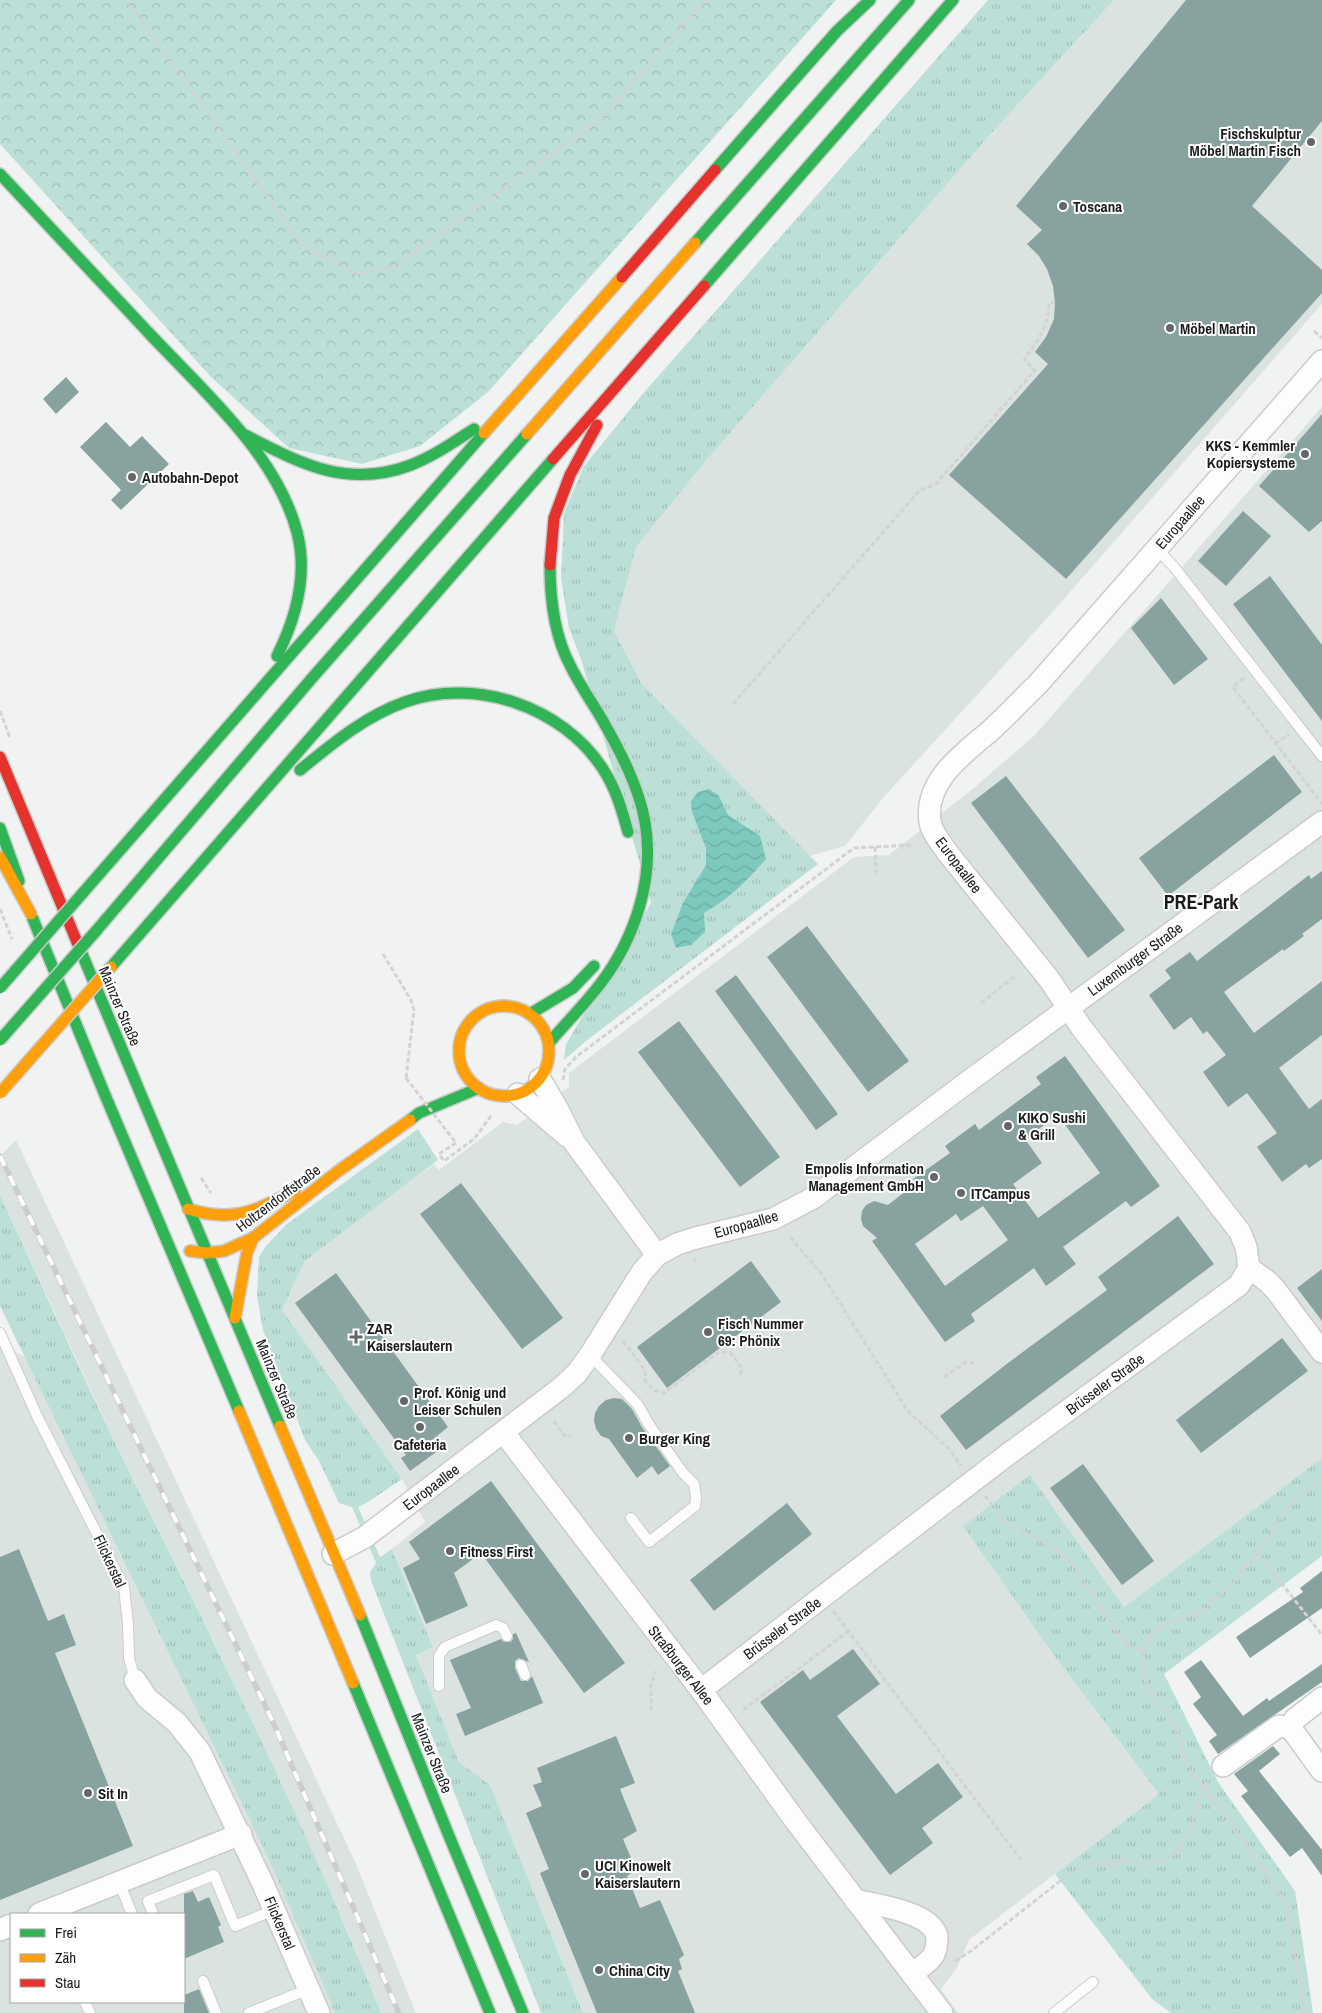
<svg xmlns="http://www.w3.org/2000/svg" width="1322" height="2013" font-family="'Archivo Narrow',sans-serif">
	<style>
		.built { fill: #dbe3e1; fill-rule: evenodd }
		.grass { fill: url(#grass-tufts) }
		.forest { fill: url(#forest-crowns) }
		.water { fill: url(#water-waves) }
		.building { fill: #88a29f; fill-rule: evenodd }
		.lines { fill: none; stroke-linecap: round; stroke-linejoin: round }
		.lane-casing { stroke: #cacbcb; stroke-width: 12 }
		.street-casing { stroke: #cacbcb; stroke-width: 24 }
		.fast-casing { stroke: #cacbcb; stroke-width: 14 }
		.slow-casing { stroke: #cacbcb; stroke-width: 14 }
		.jam-casing { stroke: #cacbcb; stroke-width: 14 }
		.path { stroke: #d3d3d3; stroke-width: 3; stroke-dasharray: 5 2.5; stroke-linecap: butt }
		.lane { stroke: #fdfdfd; stroke-width: 10 }
		.street { stroke: #fdfdfd; stroke-width: 21 }
		.fast { stroke: #30b455; stroke-width: 11 }
		.slow { stroke: #ff9f0a; stroke-width: 11 }
		.jam { stroke: #e5322d; stroke-width: 11 }
		.rail-casing { stroke: #cccdcd; stroke-width: 5.5 }
		.rail { stroke: #fff; stroke-width: 4; stroke-dasharray: 11; stroke-linecap: butt }
		.fast-bridge-casing { stroke: #cacbcb; stroke-width: 14; stroke-linecap: butt }
		.slow-bridge-casing { stroke: #cacbcb; stroke-width: 14; stroke-linecap: butt }
		.path-bridge { stroke: #d3d3d3; stroke-width: 3; stroke-dasharray: 5 2.5; stroke-linecap: butt }
		.fast-bridge { stroke: #30b455; stroke-width: 11 }
		.slow-bridge { stroke: #ff9f0a; stroke-width: 11 }
		.poi-dot { fill: #656767; stroke: #fff; stroke-width: 2 }
		.labels { text-anchor: middle; dominant-baseline: central; stroke-width: 4; stroke-linejoin: round; paint-order: stroke }
		.poi-label { font-size: 15px; font-weight: bold; fill: #1a1c1c; stroke: #fff; text-anchor: start }
		.street-label { font-size: 15px; fill: #1a1c1c; stroke: #fff }
		.district-label { font-size: 20px; font-weight: bold; fill: #1a1c1c; stroke: #fff }
	</style>
	<defs>
		<pattern id="grass-tufts" width="24" height="20" patternUnits="userSpaceOnUse" patternTransform="scale(1.25)"><rect width="24" height="20" fill="#bcdfd8"/><path d="M3 7l-1-3M5 7V3M7 7l1-3M15 17l-1-3M17 17v-4M19 17l1-3" fill="none" stroke="#a1bfb9"/></pattern>
		<pattern id="forest-crowns" width="20" height="18" patternUnits="userSpaceOnUse" patternTransform="scale(1.25)"><rect width="20" height="18" fill="#bcdfd8"/><path d="M2 6a3 3 0 1 1 6 0M12 15a3 3 0 1 1 6 0" fill="none" stroke="#a1bfb9"/></pattern>
		<pattern id="water-waves" width="16" height="10" patternUnits="userSpaceOnUse" patternTransform="scale(1.25)"><rect width="16" height="10" fill="#7dc9bd"/><path d="M0 5q4-4 8 0t8 0" fill="none" stroke="#6baca2"/></pattern>
	</defs>
	<rect width="100%" height="100%" fill="#f0f3f2"/>
	<g class="built">
		<polygon points="1114,0 1322,0 1322,304 1049,616 883,798 845,846 809,856 642,684 614,631 636,547 710,456 987,138"/>
		<polygon points="1322,407 1322,1458 1124,1607 1030,1475 1056,1658 1159,1794 970,1939 956,1969 941,1989 958,2013 583,2013 490,1785 459,1762 416,1655 433,1647 392,1549 425,1522 402,1479 282,1310 305,1261 341,1232 434,1164 439,1170 503,1122 517,1125 569,1087 569,1073 854,857 889,855 975,787 1035,735"/>
		<polygon points="16,1140 356,1864 416,2013 381,2013 346,1927 220,1654 110,1431 0,1195 0,1156"/>
		<path d="M0 1344 27 1358 115 1542 247 1806 335 2013H0ZM11 1914H184V2002H11Z"/>
	</g>
	<g class="grass">
		<polygon points="988,0 1114,0 987,138 710,456 636,547 614,631 642,684 818,864 586,1041 564,1060 566,1044 651,903 581,659 569,628 561,578 564,513 584,466 641,396"/>
		<polygon points="418,1129 438,1160 305,1261 282,1310 402,1479 368,1502 358,1507 380,1557 392,1549 433,1647 416,1655 459,1762 490,1785 583,2013 541,2013 371,1581 370,1572 376,1563 352,1507 339,1503 319,1461 305,1440 263,1330 257,1296 259,1257 266,1246 287,1224"/>
		<path d="M0 1195C37 1275 73 1355 111 1434 205 1625 302 1815 381 2013H335L269 1859 0 1306Z"/>
		<polygon points="1322,1458 1322,1556 1164,1674 1218,1782 1295,1891 1313,2013 1171,2013 1152,1999 1055,1874 1159,1794 1056,1658 963,1526 1030,1475 1124,1607"/>
	</g>
	<polygon class="forest" points="0,0 836,0 488,392 420,446 362,464 289,448 211,377 0,144"/>
	<path class="water" d="M709 789 719 796 728 815 760 836 766 859C747 881 730 898 704 913L705 932 691 945 676 948 671 934 683 903 706 865V848L692 812 691 801 698 792Z"/>
	<g class="building">
		<polygon points="1186,0 1322,0 1322,121 1252,206 1322,270 1322,293 1066,579 949,475 1048,364 1035,352 1046,337 1054,319 1055,303 1053,286 1047,269 1039,256 1027,244 1042,230 1016,206"/>
		<polygon points="66,377 79,392 56,414 43,399"/>
		<polygon points="1322,414 1322,521 1309,532 1259,486"/>
		<polygon points="106,422 130,447 142,436 169,464 121,510 111,500 121,490 80,447"/>
		<polygon points="1243,511 1271,536 1226,586 1198,561"/>
		<polygon points="1270,576 1322,645 1322,721 1233,604"/>
		<polygon points="1161,598 1208,659 1174,685 1131,628"/>
		<polygon points="1274,755 1302,792 1168,896 1139,858"/>
		<polygon points="1006,776 1125,930 1088,958 971,803"/>
		<polygon points="1322,871 1322,919 1302,934 1304,936 1284,951 1283,949 1224,992 1254,1033 1322,981 1322,1035 1279,1068 1309,1109 1322,1099 1322,1159 1309,1168 1306,1164 1282,1182 1257,1147 1277,1133 1247,1093 1228,1107 1203,1072 1226,1055 1207,1031 1203,1034 1191,1017 1174,1030 1149,995 1171,978 1165,970 1190,952 1197,961 1309,875 1311,879"/>
		<polygon points="807,926 909,1061 868,1092 767,957"/>
		<polygon points="736,975 838,1114 816,1130 715,991"/>
		<polygon points="679,1021 780,1157 740,1187 638,1052"/>
		<path d="M1065 1056 1160 1186 1131 1207 1126 1201 1063 1247 1076 1264 1046 1286 1034 1268 971 1314 975 1321 945 1342 872 1241 877 1238 863 1226 861 1219 862 1211 866 1205 874 1201 888 1205 916 1183 913 1179 950 1153 945 1146 975 1124 979 1130 1041 1084 1036 1077ZM1058 1115 1100 1173 1038 1218 1013 1184 1042 1163 1025 1139ZM983 1206 1008 1240 945 1286 915 1244 956 1214 961 1221Z"/>
		<polygon points="461,1183 563,1318 522,1349 420,1214"/>
		<polygon points="1178,1216 1214,1264 966,1450 940,1416 1008,1363 1107,1290 1098,1277"/>
		<polygon points="751,1261 781,1302 667,1388 637,1347"/>
		<polygon points="1322,1269 1322,1321 1297,1288"/>
		<polygon points="336,1273 448,1427 432,1440 439,1450 410,1471 401,1458 406,1455 295,1303"/>
		<polygon points="1282,1338 1308,1371 1201,1453 1176,1420"/>
		<polygon points="614,1398 622,1399 632,1409 642,1427 670,1466 658,1475 652,1466 637,1478 609,1439 601,1436 596,1429 594,1421 595,1413 599,1406 606,1400"/>
		<polygon points="1083,1464 1154,1561 1122,1585 1050,1488"/>
		<polygon points="491,1481 625,1663 584,1693 481,1553 454,1573 468,1606 426,1624 403,1568 420,1559 409,1542"/>
		<polygon points="787,1503 812,1534 714,1611 690,1580"/>
		<polygon points="19,1549 48,1621 64,1614 76,1645 55,1653 133,1846 0,1900 0,1557"/>
		<polygon points="1322,1571 1322,1608 1250,1658 1236,1637 1303,1592 1300,1588"/>
		<polygon points="516,1633 529,1662 519,1658 515,1661 515,1668 521,1681 528,1681 532,1676 543,1703 465,1736 456,1714 471,1708 450,1660 501,1639 504,1642 510,1642 513,1639 513,1634"/>
		<polygon points="853,1649 880,1684 837,1716 896,1794 938,1763 963,1797 922,1828 933,1843 890,1875 760,1702 803,1670 810,1680"/>
		<polygon points="1201,1660 1243,1716 1267,1698 1269,1701 1322,1664 1322,1682 1218,1754 1209,1741 1217,1735 1193,1704 1201,1697 1184,1672"/>
		<polygon points="616,1736 635,1783 620,1789 637,1831 623,1839 636,1870 627,1876 640,1908 660,1900 684,1955 679,1959 682,1969 678,1971 695,2013 597,2013 540,1873 549,1869 526,1813 542,1806 533,1785 542,1782 537,1768"/>
		<polygon points="1273,1746 1280,1754 1259,1771 1322,1850 1322,1876 1302,1848 1290,1857 1241,1796 1248,1791 1234,1774"/>
		<polygon points="193,1891 198,1902 209,1897 221,1925 218,1927 224,1942 184,1959 184,1894"/>
		<polygon points="199,1989 209,2013 184,2013 184,1995"/>
	</g>
	<g class="lines">
		<g class="lane-casing">
			<g id="lane">
				<polyline points="1157,549 1174,567 1322,756"/>
				<polyline points="0,1333 37,1416 124,1587 128,1624 129,1658 135,1680"/>
				<polyline points="590,1355 638,1405 648,1423 683,1473 694,1484 696,1497 695,1506 649,1542 631,1518"/>
				<polyline points="521,1665 525,1675"/>
				<polyline points="439,1686 439,1656 445,1647 496,1625 503,1628 507,1636"/>
				<polyline points="119,1882 132,1914"/>
				<polyline points="153,1914 148,1901 214,1875 235,1926 274,1910"/>
				<polyline points="203,1981 216,2013"/>
				<polyline points="85,2002 90,2013"/>
				<polyline points="249,2013 309,1989"/>
				<polyline points="1054,2013 1093,1982"/>
			</g>
		</g>
		<g class="street-casing">
			<g id="street">
				<polyline points="540,1079 557,1108 574,1142 657,1255"/>
				<polyline points="518,1094 567,1136"/>
				<polyline points="1249,1268 1267,1281 1275,1289 1322,1352"/>
				<path d="M504 1433 701 1690 797 1823 912 1974C918 1969 928 1963 933 1956 936 1951 937 1943 937 1937 933 1912 876 1905 855 1900"/>
				<polyline points="333,1554 365,1537 562,1387 577,1373 590,1355 642,1272 657,1255 677,1244 696,1238 773,1219 813,1198 969,1081 1322,822"/>
				<polyline points="135,1680 147,1698 177,1723 200,1752 263,1884 319,2013"/>
				<path d="M701 1690 1007 1455 1239 1285 1249 1268 1246 1247 1240 1232 1081 1027 1049 979 947 852C941 843 932 833 930 822 924 781 963 754 990 731 1007 716 1021 700 1037 685L1322 361"/>
				<polyline points="1322,1698 1295,1719 1290,1727 1322,1771"/>
				<polyline points="1223,1766 1279,1726 1290,1727"/>
				<polyline points="39,1914 241,1834"/>
				<polyline points="0,1930 11,1925"/>
				<polyline points="912,1974 942,2013"/>
			</g>
		</g>
		<g class="fast-casing">
			<g id="fast">
				<polyline points="715,170 837,31 870,0"/>
				<path d="M0 174C49 227 98 279 147 331 201 389 276 453 297 532 308 574 296 618 277 656"/>
				<polyline points="695,243 909,0"/>
				<polyline points="704,286 953,0"/>
				<path d="M245 435C302 464 347 489 411 465 434 456 454 442 474 429"/>
				<path d="M300 770C332 744 365 716 405 702 475 677 562 706 603 769 616 789 622 810 628 832"/>
				<polyline points="0,828 19,881"/>
				<polyline points="81,895 484,433"/>
				<polyline points="33,919 105,1095 239,1411"/>
				<polyline points="96,931 313,677 527,434"/>
				<polyline points="77,942 280,1426"/>
				<polyline points="111,967 553,459"/>
				<polyline points="530,1014 573,988 594,966"/>
				<path d="M549 1043C566 1023 585 1004 601 983 635 938 655 878 645 822 639 787 620 751 603 721 592 702 579 684 570 665 554 635 550 599 550 565"/>
				<polyline points="410,1120 419,1113 479,1088"/>
				<polyline points="360,1615 449,1836 523,2013"/>
				<polyline points="353,1683 490,2013"/>
			</g>
		</g>
		<g class="slow-casing">
			<g id="slow">
				<polyline points="484,433 622,277"/>
				<polyline points="527,434 695,243"/>
				<polyline points="0,857 31,914"/>
				<circle cx="504" cy="1051" r="45"/>
				<path d="M188 1209C234 1223 254 1211 295 1191"/>
				<polyline points="190,1251 207,1253 224,1251 253,1238 337,1172 410,1120"/>
				<polyline points="235,1318 247,1253 253,1238"/>
				<polyline points="239,1411 353,1683"/>
				<polyline points="280,1426 360,1615"/>
			</g>
		</g>
		<g class="jam-casing">
			<g id="jam">
				<polyline points="622,277 715,170"/>
				<polyline points="553,459 704,286"/>
				<polyline points="550,565 554,518 570,475 597,425"/>
				<polyline points="0,757 77,942"/>
			</g>
		</g>
		<g class="path">
			<polyline points="127,0 303,246 359,274 395,266 601,119 706,0"/>
			<polyline points="1314,331 1322,338"/>
			<polyline points="1244,678 1233,687 1322,804"/>
			<path d="M733 704 920 490 936 484 1035 370 1024 360C1038 340 1049 327 1049 303H1055"/>
			<polyline points="0,711 10,738"/>
			<polyline points="1275,744 1289,734"/>
			<polyline points="875,847 876,873"/>
			<polyline points="0,909 12,939"/>
			<polyline points="383,954 411,1000 414,1010 406,1078"/>
			<polyline points="981,1003 1015,976"/>
			<polyline points="563,1080 565,1069 576,1057 854,848 911,845"/>
			<polyline points="456,1143 439,1154 444,1161 474,1139 491,1116"/>
			<polyline points="201,1178 211,1193"/>
			<polyline points="790,1237 821,1273 908,1411 948,1448 961,1466"/>
			<polyline points="694,1258 696,1265"/>
			<polyline points="623,1341 645,1370 645,1380 653,1390 664,1393 719,1352 730,1352 742,1368 740,1376"/>
			<polyline points="944,1377 966,1362 974,1363"/>
			<polyline points="554,1421 564,1435 571,1437"/>
			<polyline points="985,1496 1006,1523 1060,1551 1071,1562 1117,1633 1129,1646 1143,1651 1142,1669 1148,1689 1166,1712 1179,1733 1184,1757 1191,1771 1246,1844 1284,1901 1293,1940 1304,2013"/>
			<polyline points="1258,1553 1322,1635"/>
			<polyline points="833,1611 1021,1860"/>
			<polyline points="1143,1651 1152,1634 1167,1622 1202,1611 1232,1583 1258,1553 1276,1523 1297,1497 1322,1482"/>
			<polyline points="743,1710 849,1631"/>
			<polyline points="651,1711 651,1684 656,1671"/>
			<path d="M1097 1864C1104 1867 1117 1867 1123 1862L1149 1864 1169 1858 1186 1840 1203 1787 1210 1780"/>
			<polyline points="955,1961 971,1951 1064,1878 1081,1868 1101,1861 1118,1860 1123,1862"/>
		</g>
		<use href="#lane" class="lane"/>
		<use href="#street" class="street"/>
		<use href="#fast" class="fast"/>
		<use href="#slow" class="slow"/>
		<use href="#jam" class="jam"/>
		<g class="rail-casing">
			<polyline id="rail" points="0,1156 273,1722 399,2013"/>
		</g>
		<use href="#rail" class="rail"/>
		<g class="fast-bridge-casing">
			<g id="fast-bridge">
				<polyline points="0,988 81,895"/>
				<polyline points="0,1040 96,931"/>
			</g>
		</g>
		<g class="slow-bridge-casing">
			<polyline id="slow-bridge" points="0,1093 111,967"/>
		</g>
		<polyline class="path-bridge" points="406,1078 456,1143"/>
		<use href="#fast-bridge" class="fast-bridge"/>
		<use href="#slow-bridge" class="slow-bridge"/>
	</g>
	<g class="poi-dot">
		<circle cx="1311" cy="142" r="5"/>
		<circle cx="1063" cy="206" r="5"/>
		<circle cx="1170" cy="328" r="5"/>
		<circle cx="1305" cy="454" r="5"/>
		<circle cx="132" cy="477" r="5"/>
		<circle cx="1008" cy="1126" r="5"/>
		<circle cx="934" cy="1177" r="5"/>
		<circle cx="961" cy="1193" r="5"/>
		<circle cx="708" cy="1332" r="5"/>
		<path d="M353.5 1329.5h5v5h5v5h-5v5h-5v-5h-5v-5h5z"/>
		<circle cx="404" cy="1401" r="5"/>
		<circle cx="420" cy="1427" r="5"/>
		<circle cx="629" cy="1438" r="5"/>
		<circle cx="450" cy="1551" r="5"/>
		<circle cx="88" cy="1793" r="5"/>
		<circle cx="585" cy="1874" r="5"/>
		<circle cx="599" cy="1970" r="5"/>
	</g>
	<g class="labels">
		<g class="poi-label">
			<text x="1301" y="133" text-anchor="end">Fischskulptur<tspan x="1301" dy="17">Möbel Martin Fisch</tspan></text>
			<text x="1073" y="206">Toscana</text>
			<text x="1180" y="328">Möbel Martin</text>
			<text x="1295" y="445" text-anchor="end">KKS - Kemmler<tspan x="1295" dy="17">Kopiersysteme</tspan></text>
			<text x="142" y="477">Autobahn-Depot</text>
			<text x="1018" y="1117">KIKO Sushi<tspan x="1018" dy="17">&amp; Grill</tspan></text>
			<text x="924" y="1168" text-anchor="end">Empolis Information<tspan x="924" dy="17">Management GmbH</tspan></text>
			<text x="971" y="1193">ITCampus</text>
			<text x="718" y="1323">Fisch Nummer<tspan x="718" dy="17">69: Phönix</tspan></text>
			<text x="367" y="1328">ZAR<tspan x="367" dy="17">Kaiserslautern</tspan></text>
			<text x="414" y="1392">Prof. König und<tspan x="414" dy="17">Leiser Schulen</tspan></text>
			<text x="639" y="1438">Burger King</text>
			<text x="420" y="1444" text-anchor="middle">Cafeteria</text>
			<text x="460" y="1551">Fitness First</text>
			<text x="98" y="1793">Sit In</text>
			<text x="595" y="1865">UCI Kinowelt<tspan x="595" dy="17">Kaiserslautern</tspan></text>
			<text x="609" y="1970">China City</text>
		</g>
		<g class="street-label">
			<text transform="translate(1180 522) rotate(-49)">Europaallee</text>
			<text transform="translate(959 865) rotate(53)">Europaallee</text>
			<text transform="translate(1135 959) rotate(-36)">Luxemburger Straße</text>
			<text transform="translate(120 1006) rotate(67)">Mainzer Straße</text>
			<text transform="translate(278 1198) rotate(-37)">Holtzendorffstraße</text>
			<text transform="translate(746 1224) rotate(-16)">Europaallee</text>
			<text transform="translate(277 1379) rotate(67)">Mainzer Straße</text>
			<text transform="translate(1105 1384) rotate(-36)">Brüsseler Straße</text>
			<text transform="translate(431 1487) rotate(-37)">Europaallee</text>
			<text transform="translate(110 1561) rotate(65)">Flickerstal</text>
			<text transform="translate(782 1628) rotate(-37)">Brüsseler Straße</text>
			<text transform="translate(681 1665) rotate(52)">Straßburger Allee</text>
			<text transform="translate(432 1753) rotate(68)">Mainzer Straße</text>
			<text transform="translate(280 1923) rotate(67)">Flickerstal</text>
		</g>
		<g class="district-label">
			<text x="1201" y="901">PRE-Park</text>
		</g>
	</g>
	<rect x="10" y="1913" width="175" height="90" fill="#ffffff" stroke="#a3a4a4"/>
	<rect x="20" y="1929" width="25" height="8" fill="#30b455" stroke="#a3a4a4"/>
	<text x="55" y="1938" font-size="15" fill="#1a1c1c">Frei</text>
	<rect x="20" y="1954" width="25" height="8" fill="#ff9f0a" stroke="#a3a4a4"/>
	<text x="55" y="1963" font-size="15" fill="#1a1c1c">Zäh</text>
	<rect x="20" y="1979" width="25" height="8" fill="#e5322d" stroke="#a3a4a4"/>
	<text x="55" y="1988" font-size="15" fill="#1a1c1c">Stau</text>
</svg>
